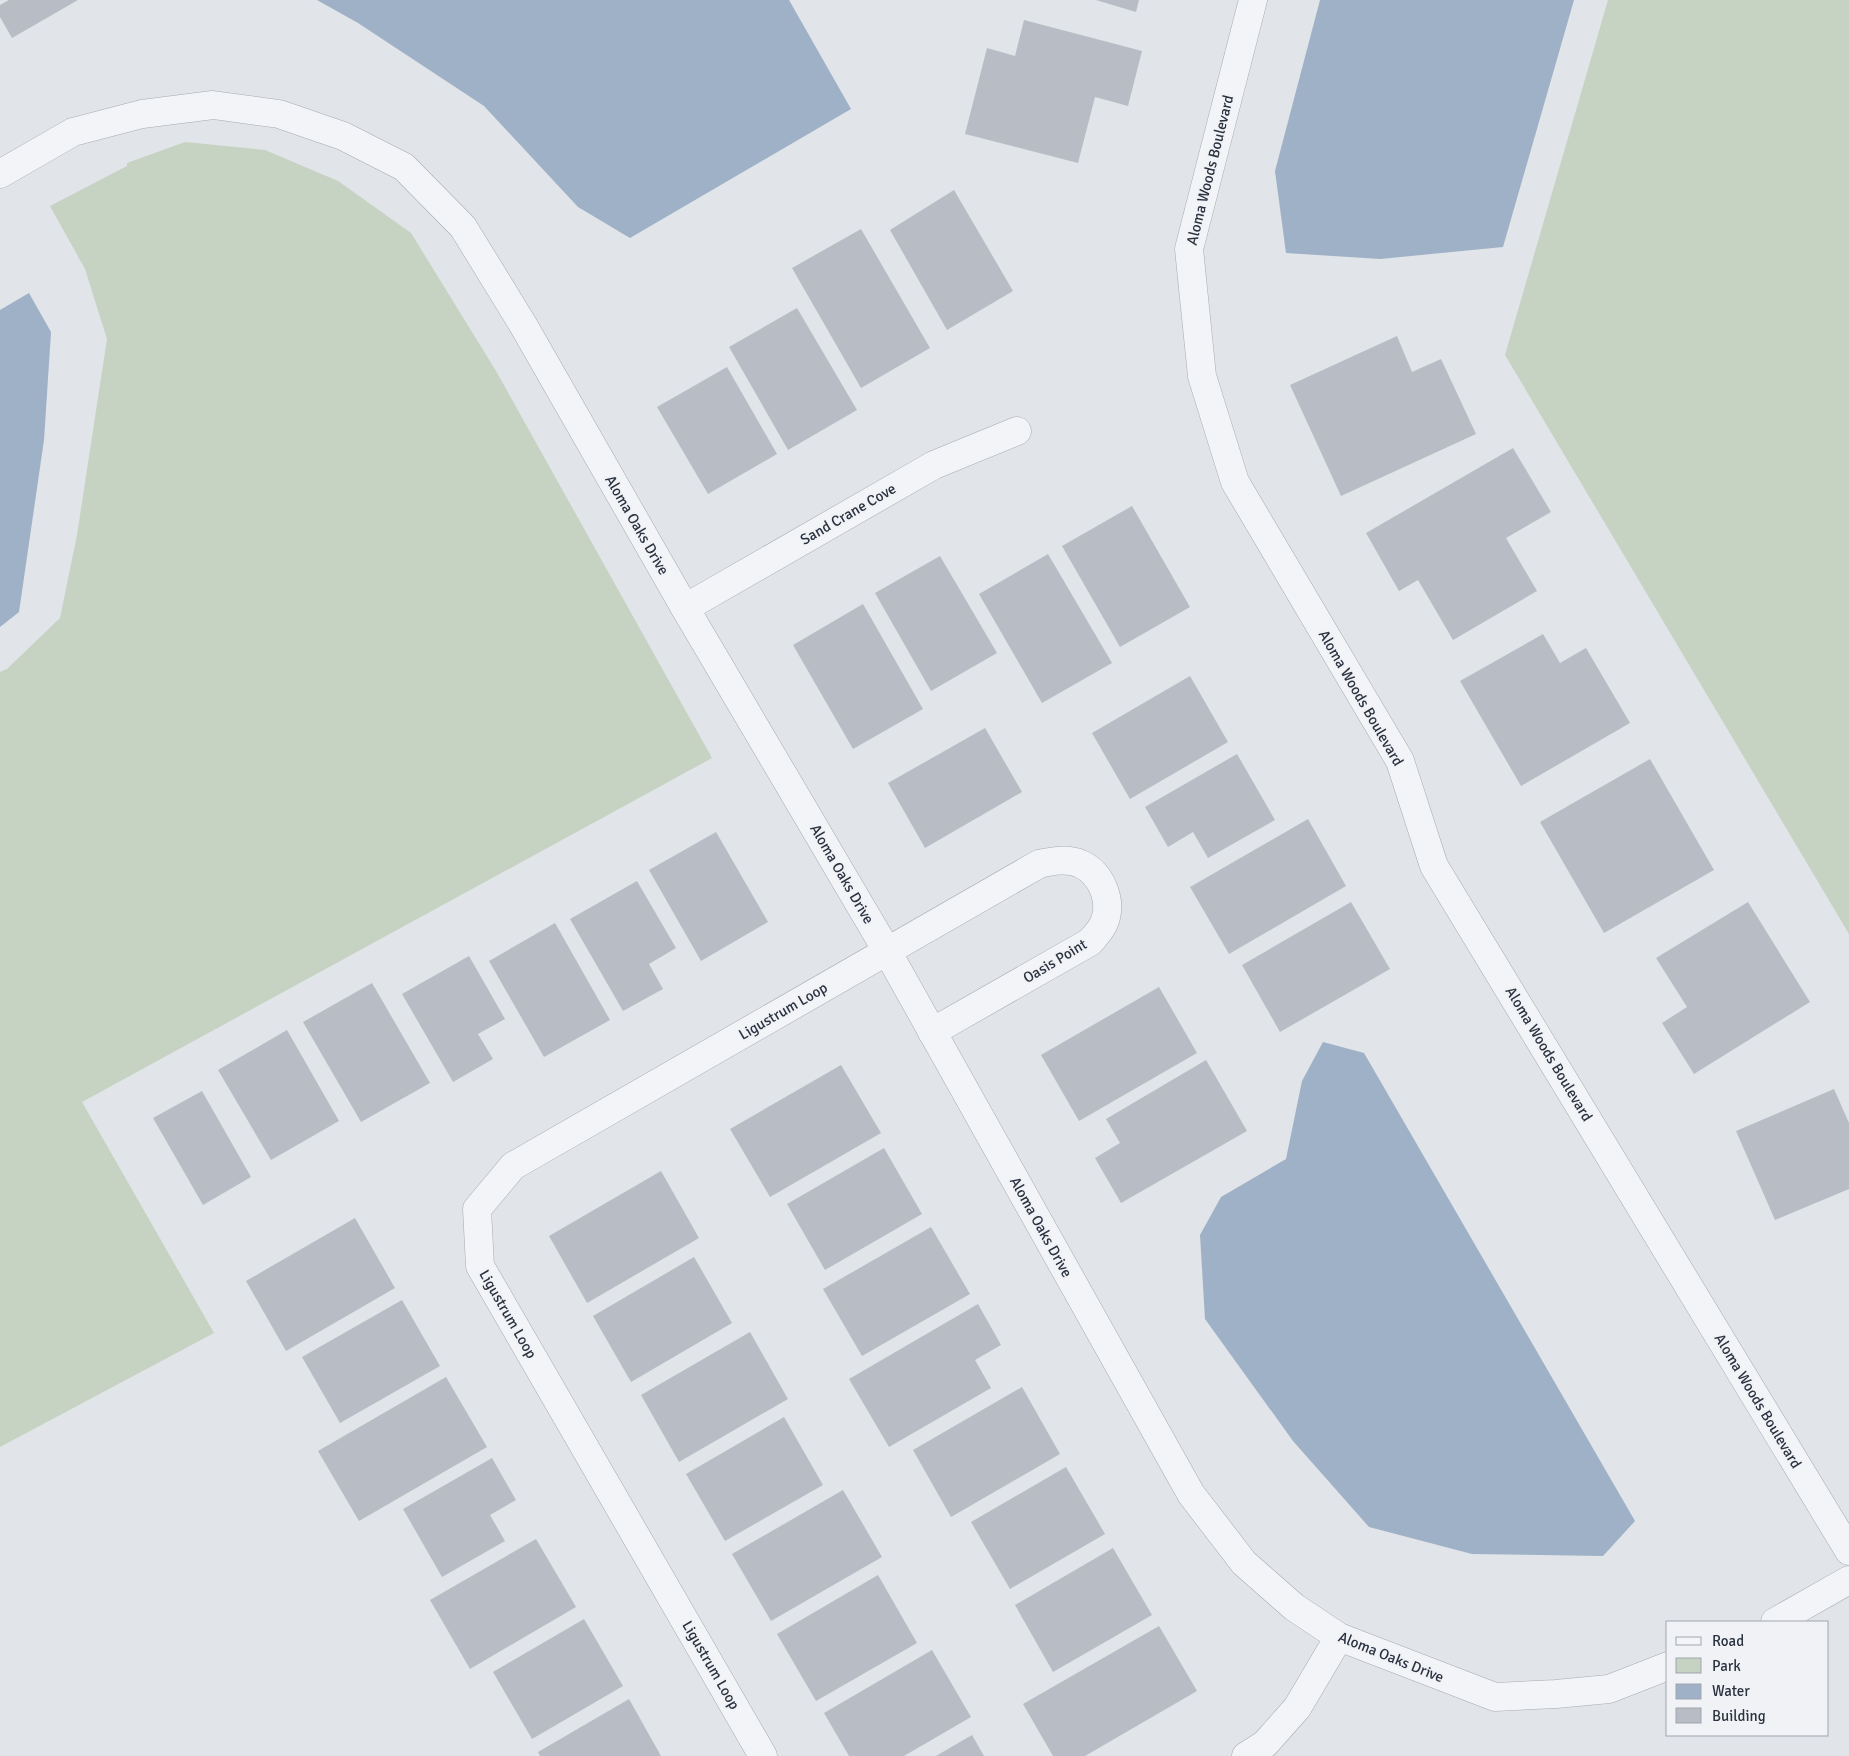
<svg xmlns="http://www.w3.org/2000/svg" width="1849" height="1756" font-family="Signika,sans-serif">
	<style>
		.green { fill: #c6d2c2 }
		.water { fill: #9eb1c6 }
		.building { fill: #b8bdc5 }
		.lines { fill: none; stroke-linecap: round; stroke-linejoin: round }
		.minor-casing { stroke: #a6abb2; stroke-width: 29 }
		.minor { stroke: #f3f4f7; stroke-width: 28 }
		.labels { text-anchor: middle; dominant-baseline: central; stroke-width: 4; stroke-linejoin: round; paint-order: stroke }
		.street-label { font-size: 15px; fill: #2a313f; stroke: #f0f2f6 }
	</style>
	<rect width="100%" height="100%" fill="#e1e4e8"/>
	<g class="green">
		<polygon points="1608,0 1849,0 1849,934 1505,355"/>
		<polygon points="185,142 265,150 338,181 411,233 496,371 712,758 82,1102 214,1333 0,1447 0,672 7,669 60,618 77,535 107,339 85,269 50,206 127,166 127,163"/>
	</g>
	<g class="water">
		<polygon points="317,0 789,0 851,109 630,238 578,207 484,106 358,23"/>
		<polygon points="1320,0 1574,0 1503,247 1380,259 1286,253 1275,171"/>
		<polygon points="29,293 51,332 44,440 19,612 0,627 0,310"/>
		<polygon points="1323,1042 1364,1053 1635,1521 1603,1556 1472,1554 1369,1527 1293,1441 1205,1319 1200,1235 1221,1197 1286,1159 1302,1081"/>
	</g>
	<g class="building">
		<polygon points="9,0 78,0 12,38 0,17 0,5"/>
		<polygon points="1096,0 1139,0 1136,12"/>
		<polygon points="1024,20 1142,51 1128,106 1095,97 1078,163 965,134 987,48 1015,56"/>
		<polygon points="954,190 1013,291 947,330 890,230"/>
		<polygon points="861,229 930,348 861,388 792,268"/>
		<polygon points="797,308 857,410 788,450 729,347"/>
		<polygon points="1397,336 1412,372 1441,359 1476,434 1341,496 1290,385"/>
		<polygon points="727,367 777,454 708,494 657,407"/>
		<polygon points="1513,448 1551,512 1506,538 1537,591 1453,640 1418,580 1399,591 1366,533"/>
		<polygon points="1132,506 1190,607 1120,647 1062,546"/>
		<polygon points="1048,554 1112,663 1042,703 979,594"/>
		<polygon points="940,556 997,653 931,691 875,593"/>
		<polygon points="863,604 923,709 853,749 793,645"/>
		<polygon points="1543,634 1560,663 1586,648 1630,723 1521,786 1460,681"/>
		<polygon points="1190,676 1228,742 1130,799 1092,733"/>
		<polygon points="985,728 1022,792 925,848 888,783"/>
		<polygon points="1237,754 1275,820 1208,858 1193,832 1168,847 1145,807"/>
		<polygon points="1650,759 1714,870 1604,933 1540,822"/>
		<polygon points="1308,819 1346,886 1229,954 1190,887"/>
		<polygon points="716,832 768,922 701,961 649,870"/>
		<polygon points="637,881 676,948 649,964 663,989 623,1011 570,919"/>
		<polygon points="1351,902 1390,969 1280,1032 1242,965"/>
		<polygon points="1748,902 1810,1002 1694,1074 1662,1023 1687,1007 1656,958"/>
		<polygon points="555,923 610,1020 544,1057 489,961"/>
		<polygon points="469,956 505,1019 478,1034 493,1059 453,1082 402,994"/>
		<polygon points="372,983 430,1083 361,1122 303,1022"/>
		<polygon points="1159,987 1197,1053 1079,1121 1041,1055"/>
		<polygon points="287,1030 339,1121 271,1160 218,1070"/>
		<polygon points="1206,1060 1247,1131 1121,1203 1095,1158 1120,1143 1106,1119"/>
		<polygon points="841,1065 881,1133 770,1197 730,1129"/>
		<polygon points="1834,1089 1849,1123 1849,1189 1775,1220 1736,1131"/>
		<polygon points="202,1091 251,1177 203,1205 153,1118"/>
		<polygon points="884,1148 922,1214 825,1270 787,1204"/>
		<polygon points="661,1171 699,1238 587,1303 549,1236"/>
		<polygon points="355,1218 395,1288 286,1351 246,1281"/>
		<polygon points="931,1227 970,1294 862,1356 823,1289"/>
		<polygon points="694,1257 732,1323 631,1382 593,1316"/>
		<polygon points="402,1300 440,1366 340,1423 302,1357"/>
		<polygon points="978,1304 1001,1345 975,1360 991,1388 889,1447 849,1379"/>
		<polygon points="750,1332 788,1399 679,1462 641,1395"/>
		<polygon points="446,1377 487,1447 359,1521 318,1451"/>
		<polygon points="1022,1387 1060,1454 951,1517 913,1450"/>
		<polygon points="784,1417 823,1485 725,1541 686,1474"/>
		<polygon points="492,1458 516,1500 490,1515 505,1541 442,1577 403,1509"/>
		<polygon points="1066,1467 1105,1534 1010,1589 971,1522"/>
		<polygon points="843,1490 882,1557 771,1621 732,1554"/>
		<polygon points="536,1539 576,1607 470,1669 430,1600"/>
		<polygon points="1113,1548 1152,1615 1053,1672 1015,1605"/>
		<polygon points="878,1575 917,1643 816,1701 777,1634"/>
		<polygon points="584,1619 623,1686 532,1739 493,1672"/>
		<polygon points="1159,1626 1197,1691 1085,1756 1053,1756 1023,1704"/>
		<polygon points="932,1650 971,1717 904,1756 849,1756 824,1713"/>
		<polygon points="629,1699 661,1756 540,1756 538,1752"/>
		<polygon points="972,1735 984,1756 936,1756"/>
	</g>
	<g class="lines">
		<g class="minor-casing">
			<g id="minor">
				<polyline points="1253,0 1189,249 1202,376 1235,482 1400,761 1434,866 1849,1551"/>
				<polyline points="0,174 73,132 142,114 213,105 279,114 343,136 404,167 463,227 522,323 685,608 887,951 1191,1494 1244,1563 1294,1607 1339,1637 1495,1697 1556,1694 1609,1689 1668,1666"/>
				<polyline points="685,608 934,465 1017,431"/>
				<polyline points="1775,1622 1849,1580"/>
				<path d="M763 1756 480 1266 477 1209 513 1166 1039 864C1052 861 1067 858 1081 864 1102 874 1113 902 1104 923 1101 930 1095 936 1090 942L932 1032"/>
				<polyline points="1246,1756 1265,1744 1297,1708 1339,1637"/>
			</g>
		</g>
		<use href="#minor" class="minor"/>
	</g>
	<g class="labels">
		<g class="street-label">
			<text transform="translate(1210 170) rotate(-76)">Aloma Woods Boulevard</text>
			<text transform="translate(848 514) rotate(-30)">Sand Crane Cove</text>
			<text transform="translate(637 525) rotate(60)">Aloma Oaks Drive</text>
			<text transform="translate(1361 698) rotate(60)">Aloma Woods Boulevard</text>
			<text transform="translate(842 874) rotate(60)">Aloma Oaks Drive</text>
			<text transform="translate(1055 961) rotate(-31)">Oasis Point</text>
			<text transform="translate(783 1011) rotate(-30)">Ligustrum Loop</text>
			<text transform="translate(1549 1054) rotate(59)">Aloma Woods Boulevard</text>
			<text transform="translate(1041 1227) rotate(61)">Aloma Oaks Drive</text>
			<text transform="translate(508 1314) rotate(60)">Ligustrum Loop</text>
			<text transform="translate(1758 1401) rotate(59)">Aloma Woods Boulevard</text>
			<text transform="translate(1391 1657) rotate(22)">Aloma Oaks Drive</text>
			<text transform="translate(711 1665) rotate(60)">Ligustrum Loop</text>
		</g>
	</g>
	<rect x="1666" y="1621" width="162" height="115" fill="#f0f2f6" stroke="#a1a5ad"/>
	<rect x="1676" y="1637" width="25" height="8" fill="#f3f4f7" stroke="#a1a5ad"/>
	<text x="1712" y="1646" font-size="15" fill="#2a313f">Road</text>
	<rect x="1676" y="1658" width="25" height="15" fill="#c6d2c2" stroke="#a1a5ad"/>
	<text x="1712" y="1671" font-size="15" fill="#2a313f">Park</text>
	<rect x="1676" y="1684" width="25" height="15" fill="#9eb1c6" stroke="#a1a5ad"/>
	<text x="1712" y="1696" font-size="15" fill="#2a313f">Water</text>
	<rect x="1676" y="1708" width="25" height="15" fill="#b8bdc5" stroke="#a1a5ad"/>
	<text x="1712" y="1721" font-size="15" fill="#2a313f">Building</text>
</svg>
